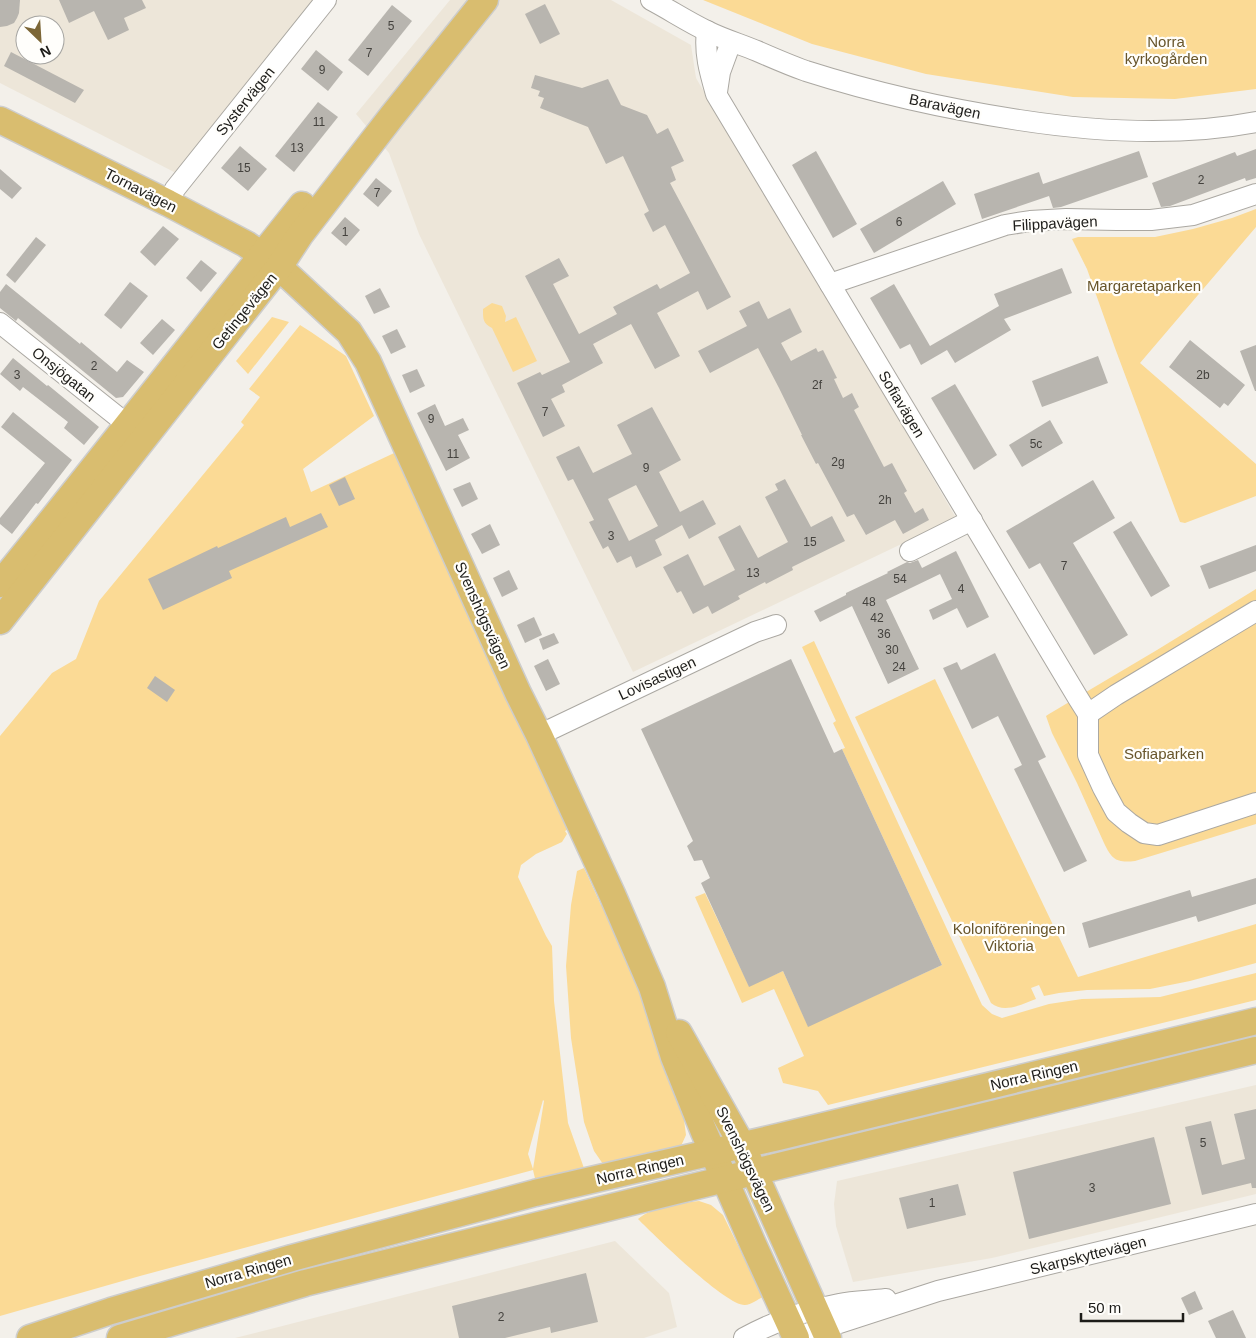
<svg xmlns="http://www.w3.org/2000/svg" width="1256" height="1338" font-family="Arial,sans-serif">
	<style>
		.built { fill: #ede6d9; fill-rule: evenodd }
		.green { fill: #fbda95; fill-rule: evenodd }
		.building { fill: #b8b5af; fill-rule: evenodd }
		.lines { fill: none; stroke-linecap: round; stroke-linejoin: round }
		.minor-casing { stroke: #aba8a2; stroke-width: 22 }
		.major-casing { stroke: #cdcdcc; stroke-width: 29 }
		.minor { stroke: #fff; stroke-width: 20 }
		.major { stroke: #d9bd6f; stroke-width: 26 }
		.labels { text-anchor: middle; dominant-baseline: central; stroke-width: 4.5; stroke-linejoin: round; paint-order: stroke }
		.number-label { font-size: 12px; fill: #44423e }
		.park-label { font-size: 15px; fill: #68552b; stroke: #fffefb }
		.street-label { font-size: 15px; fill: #1d1c19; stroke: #fffefb }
	</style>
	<rect width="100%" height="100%" fill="#f3f0ea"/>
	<g class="built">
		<path d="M0 0H317L178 174 0 83ZM25 25H55V55H25Z"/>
		<polygon points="450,0 611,0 691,45 696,78 763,193 834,308 956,518 633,672 419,234 389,153 356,114"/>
		<polygon points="1256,1085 1256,1194 992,1258 853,1282 836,1226 834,1204 837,1181"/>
		<polygon points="615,1241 669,1293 677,1327 644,1338 235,1338"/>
	</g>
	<g class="green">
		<polygon points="703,0 1256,0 1256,89 1175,99 1073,97 926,74 812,44"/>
		<polygon points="1256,209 1256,227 1140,363 1256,464 1256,496 1185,523 1180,522 1115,348 1087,269 1072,239 1078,237 1155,237 1193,229 1232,218"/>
		<path d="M492 303 502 306 506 316 505 322 516 317 537 361 513 372 492 328C483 323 483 320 483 309Z"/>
		<polygon points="272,317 289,322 248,374 236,361"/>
		<path d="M300 325 311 332 346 356 374 416 303 469 311 492 407 447 579 823 565 831 567 834 562 842 536 854 521 865 518 877 546 936 552 946 554 1001 568 1123 585 1171 537 1187 533 1170 140 1276 0 1316V736L52 673 76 659 99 601 244 425 241 422 260 397 249 389ZM543 1100 544 1101 533 1169 528 1154Z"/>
		<path d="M1256 589V824L1135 861C1117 863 1112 860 1104 843L1077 783 1052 733 1046 716 1049 714 1157 650Z"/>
		<polygon points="814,641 982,1005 992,1014 1002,1018 1049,1004 1082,999 1160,997 1256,973 1256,1000 828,1105 818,1091 783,1083 778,1068 804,1056 774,989 742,1003 695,897 705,893 749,986 783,971 808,1026 942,965 842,749 845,748 833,723 836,721 802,647"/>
		<path d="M935 679 1078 977 1256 924V963L1190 981 1150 989 1087 990 1059 993 1044 996 1039 985 1031 988 1036 999C1022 1004 1004 1014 991 1003L855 717Z"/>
		<polygon points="584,868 601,905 606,904 646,1003 683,1112 686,1135 681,1146 665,1152 603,1164 594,1151 584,1122 571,1038 566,966 571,905 577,871"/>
		<path d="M699 1201 711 1205 723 1215 763 1297C758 1299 751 1305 745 1305 726 1306 654 1235 638 1219 654 1206 678 1204 699 1201Z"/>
	</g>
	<g class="building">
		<polygon points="0,0 20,0 19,13 17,18 14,23 7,26 0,27"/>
		<polygon points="59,0 142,0 146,8 124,18 129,30 108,40 94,11 69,23"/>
		<polygon points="545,4 560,34 540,44 525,14"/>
		<polygon points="392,5 412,21 368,76 348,60"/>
		<polygon points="316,50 343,72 328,91 301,69"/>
		<polygon points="11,52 84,90 75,103 4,66"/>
		<polygon points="535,75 582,88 608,79 621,105 647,115 657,134 668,128 684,161 671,167 676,180 670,183 731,297 707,310 698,291 657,313 680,356 655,369 631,324 593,344 603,363 562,385 565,392 551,399 565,426 543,437 517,383 540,372 542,375 570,362 525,276 559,258 569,276 553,284 579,334 617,314 613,307 657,284 660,289 690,273 665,225 653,232 644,214 649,211 623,156 606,164 588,127 540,108 544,98 538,96 540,91 531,88"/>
		<polygon points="318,102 338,117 294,172 275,156"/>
		<polygon points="240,146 267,169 248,191 221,168"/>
		<polygon points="1256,149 1256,178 1246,181 1245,178 1170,206 1161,207 1152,183 1235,152 1237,156"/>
		<polygon points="816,151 857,224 833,238 792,165"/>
		<polygon points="1139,151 1148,177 1061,207 1053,208 1049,196 982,219 974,194 1039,172 1043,184"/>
		<polygon points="0,169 22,188 12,199 0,189"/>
		<polygon points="376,178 392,191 378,207 363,194"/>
		<polygon points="943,181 956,204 874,253 860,229"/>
		<polygon points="345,217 360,230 346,246 331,233"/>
		<polygon points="163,226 179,239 155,266 140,252"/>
		<polygon points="36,237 46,245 15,283 6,275"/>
		<polygon points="201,260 217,273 201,292 186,278"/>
		<polygon points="1062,268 1072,293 1004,319 1011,330 955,363 947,350 921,365 910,344 900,349 870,298 894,284 930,346 999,306 994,294"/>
		<polygon points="130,282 148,296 121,329 104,315"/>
		<polygon points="6,284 80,344 81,342 117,372 127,360 144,372 123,397 116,398 18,318 16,321 0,308 0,292"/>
		<polygon points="380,288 390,307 374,314 365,296"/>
		<polygon points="759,301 768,319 790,308 802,332 781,343 791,361 816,348 818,352 823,350 837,378 834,379 843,398 852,393 859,407 854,410 884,467 892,463 907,491 904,493 915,513 923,508 929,520 903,534 895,520 866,535 854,514 847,517 818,463 816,464 801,435 802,435 779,388 758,348 710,373 698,351 747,326 739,311"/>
		<polygon points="162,319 175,330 153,355 140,343"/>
		<polygon points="397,329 406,347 391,354 382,336"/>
		<polygon points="1190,340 1245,385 1228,406 1224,403 1220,408 1169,367"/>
		<polygon points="1256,345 1256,391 1255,391 1240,351"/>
		<polygon points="1098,356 1108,383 1042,407 1032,381"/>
		<polygon points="13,358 47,386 48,385 99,427 84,445 64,428 68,422 23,387 20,391 0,374"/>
		<polygon points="417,369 425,386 410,393 402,375"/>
		<polygon points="955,384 997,455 974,470 931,398"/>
		<polygon points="435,404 445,426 463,418 469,430 458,435 470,458 446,471 417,413"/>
		<path d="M652 407 681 460 659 472 680 512 703 500 716 524 689 539 682 525 655 540 662 555 636 568 631 556 617 563 608 546 603 549 589 522 594 520 573 479 568 481 556 457 579 446 593 473 632 454 617 425ZM636 485 658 526 629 541 608 499Z"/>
		<polygon points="13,412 72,460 38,504 36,503 12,534 0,524 0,518 45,463 1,427"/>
		<polygon points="1050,420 1063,443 1022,467 1009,445"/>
		<polygon points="345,477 355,499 339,506 329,485"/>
		<polygon points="785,479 811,527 832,516 845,541 792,567 793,570 766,584 765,582 738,596 740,599 712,614 708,606 693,614 681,591 677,593 663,567 688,554 704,586 735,570 718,537 740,525 758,558 788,542 765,497 778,490 775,484"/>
		<polygon points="1093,480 1115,518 1073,543 1128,635 1094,655 1040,563 1029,569 1006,531"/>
		<polygon points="470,482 478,499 462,507 453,489"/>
		<polygon points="321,513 328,527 229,571 232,578 163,610 148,579 217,546 218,548 286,517 290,527"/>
		<polygon points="1131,521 1170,586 1151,597 1113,532"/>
		<polygon points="490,524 500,545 482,554 471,534"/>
		<polygon points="1256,545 1256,571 1209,589 1200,566"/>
		<polygon points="956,551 989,617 967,628 957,608 933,620 929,610 952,599 940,574 886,600 919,669 888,684 852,606 820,622 814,611 846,595 846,593 888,573 887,572 907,562 910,563 918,560 922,568"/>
		<polygon points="509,570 518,589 502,597 493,578"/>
		<polygon points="534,617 542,635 525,643 517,625"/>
		<polygon points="554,633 559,643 543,650 539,639"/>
		<polygon points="995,653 1046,757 1038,761 1087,861 1064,872 1014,769 1022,765 998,716 972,729 943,668 957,662 961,670"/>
		<polygon points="548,659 560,684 546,691 534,666"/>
		<polygon points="791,659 834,753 842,749 942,965 808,1027 783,971 749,987 701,883 710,878 702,860 694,861 687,846 693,841 641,729"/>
		<polygon points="155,676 175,690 167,702 147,688"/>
		<polygon points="1256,878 1256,904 1198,922 1196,916 1089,948 1082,923 1190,890 1192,897"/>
		<polygon points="1256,1109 1256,1188 1252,1188 1251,1183 1202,1195 1185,1127 1211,1121 1222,1165 1245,1159 1234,1114"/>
		<polygon points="1154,1137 1171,1204 1029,1239 1013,1172"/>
		<polygon points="958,1184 966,1215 907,1229 899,1198"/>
		<polygon points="586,1273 598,1322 551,1333 550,1327 505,1338 459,1338 452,1306"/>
		<polygon points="1195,1291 1203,1309 1189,1315 1181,1298"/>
		<polygon points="1233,1310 1246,1338 1216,1338 1208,1321"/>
	</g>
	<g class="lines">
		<g class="minor-casing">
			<g id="minor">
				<path d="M651 0C670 10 688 22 707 31 723 39 740 44 757 51 773 58 789 65 806 71 875 93 947 109 1019 120 1097 132 1178 137 1256 122"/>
				<path d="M707 31C704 53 710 73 716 94L1078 698 1088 714"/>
				<polyline points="717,92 720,72 731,42"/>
				<polyline points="168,203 175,189 326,0"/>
				<polyline points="830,284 1005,225 1030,221 1066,219 1117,220 1151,220 1193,215 1256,194"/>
				<polyline points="0,323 128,425"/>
				<polyline points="910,551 972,520"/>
				<polyline points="1088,714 1088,755 1103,788 1116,812 1129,823 1144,833 1158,835 1256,803"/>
				<polyline points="1088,714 1116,695 1256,611"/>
				<polyline points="539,735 755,632 776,625"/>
				<path d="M744 1338C773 1322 807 1310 839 1304 855 1301 870 1301 886 1299"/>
				<polyline points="796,1338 824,1328 938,1291 1256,1214"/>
			</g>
		</g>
		<g class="major-casing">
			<g id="major">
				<polyline points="0,120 168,203 246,244 279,267 349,332 368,362 518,693 539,735 612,894 652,987 674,1057 704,1132 753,1244 796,1338"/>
				<path d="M0 584C102 459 201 331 302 205"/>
				<polyline points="0,621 279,267 300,235 392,116 485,0"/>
				<polyline points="679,1033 742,1145 828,1338"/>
				<polyline points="30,1338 111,1311 292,1258 535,1193 778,1137 1256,1021"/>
				<polyline points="120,1338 305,1283 676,1191 1256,1050"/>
			</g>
		</g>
		<use href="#minor" class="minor"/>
		<use href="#major" class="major"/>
	</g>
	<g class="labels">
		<g class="number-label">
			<text x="391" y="26">5</text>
			<text x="369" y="53">7</text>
			<text x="322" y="70">9</text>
			<text x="319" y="122">11</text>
			<text x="297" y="148">13</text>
			<text x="244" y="168">15</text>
			<text x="1201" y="180">2</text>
			<text x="377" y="193">7</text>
			<text x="899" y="222">6</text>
			<text x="345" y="232">1</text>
			<text x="94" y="366">2</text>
			<text x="17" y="375">3</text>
			<text x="1203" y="375">2b</text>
			<text x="817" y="385">2f</text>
			<text x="545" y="412">7</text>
			<text x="431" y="419">9</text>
			<text x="1036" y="444">5c</text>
			<text x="453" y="454">11</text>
			<text x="838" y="462">2g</text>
			<text x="646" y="468">9</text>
			<text x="885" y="500">2h</text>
			<text x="611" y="536">3</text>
			<text x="810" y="542">15</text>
			<text x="1064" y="566">7</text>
			<text x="753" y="573">13</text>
			<text x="900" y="579">54</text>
			<text x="961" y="589">4</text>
			<text x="869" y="602">48</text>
			<text x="877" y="618">42</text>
			<text x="884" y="634">36</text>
			<text x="892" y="650">30</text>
			<text x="899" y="667">24</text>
			<text x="1203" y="1143">5</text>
			<text x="1092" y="1188">3</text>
			<text x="932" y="1203">1</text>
			<text x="501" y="1317">2</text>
		</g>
		<g class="park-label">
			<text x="1166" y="41">Norra<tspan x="1166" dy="17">kyrkogården</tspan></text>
			<text x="1144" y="285">Margaretaparken</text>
			<text x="1164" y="753">Sofiaparken</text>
			<text x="1009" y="928">Koloniföreningen<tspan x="1009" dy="17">Viktoria</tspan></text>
		</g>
		<g class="street-label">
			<text transform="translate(245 101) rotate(-51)">Systervägen</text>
			<text transform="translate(945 106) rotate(12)">Baravägen</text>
			<text transform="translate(141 190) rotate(27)">Tornavägen</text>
			<text transform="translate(1055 223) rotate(-3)">Filippavägen</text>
			<text transform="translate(244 311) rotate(-51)">Getingevägen</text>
			<text transform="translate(64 374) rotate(39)">Onsjögatan</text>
			<text transform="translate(902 404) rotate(59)">Sofiavägen</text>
			<text transform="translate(483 615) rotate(66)">Svenshögsvägen</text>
			<text transform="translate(657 678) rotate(-25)">Lovisastigen</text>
			<text transform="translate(1034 1075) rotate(-13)">Norra Ringen</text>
			<text transform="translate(746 1159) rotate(64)">Svenshögsvägen</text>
			<text transform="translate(640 1169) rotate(-13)">Norra Ringen</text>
			<text transform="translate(1088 1255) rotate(-14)">Skarpskyttevägen</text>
			<text transform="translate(248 1271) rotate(-16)">Norra Ringen</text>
		</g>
	</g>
	<g transform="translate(40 40) rotate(155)"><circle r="24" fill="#fffefb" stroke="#a5a4a1"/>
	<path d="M0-4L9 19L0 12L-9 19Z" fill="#7c6636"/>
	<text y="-8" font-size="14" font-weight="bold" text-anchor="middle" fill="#1d1c19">N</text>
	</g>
	<path d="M1081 1313v8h102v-8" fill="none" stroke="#1d1c19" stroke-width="2.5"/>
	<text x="1088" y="1313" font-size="15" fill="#1d1c19" stroke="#fffefb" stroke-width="4" paint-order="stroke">50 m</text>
</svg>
